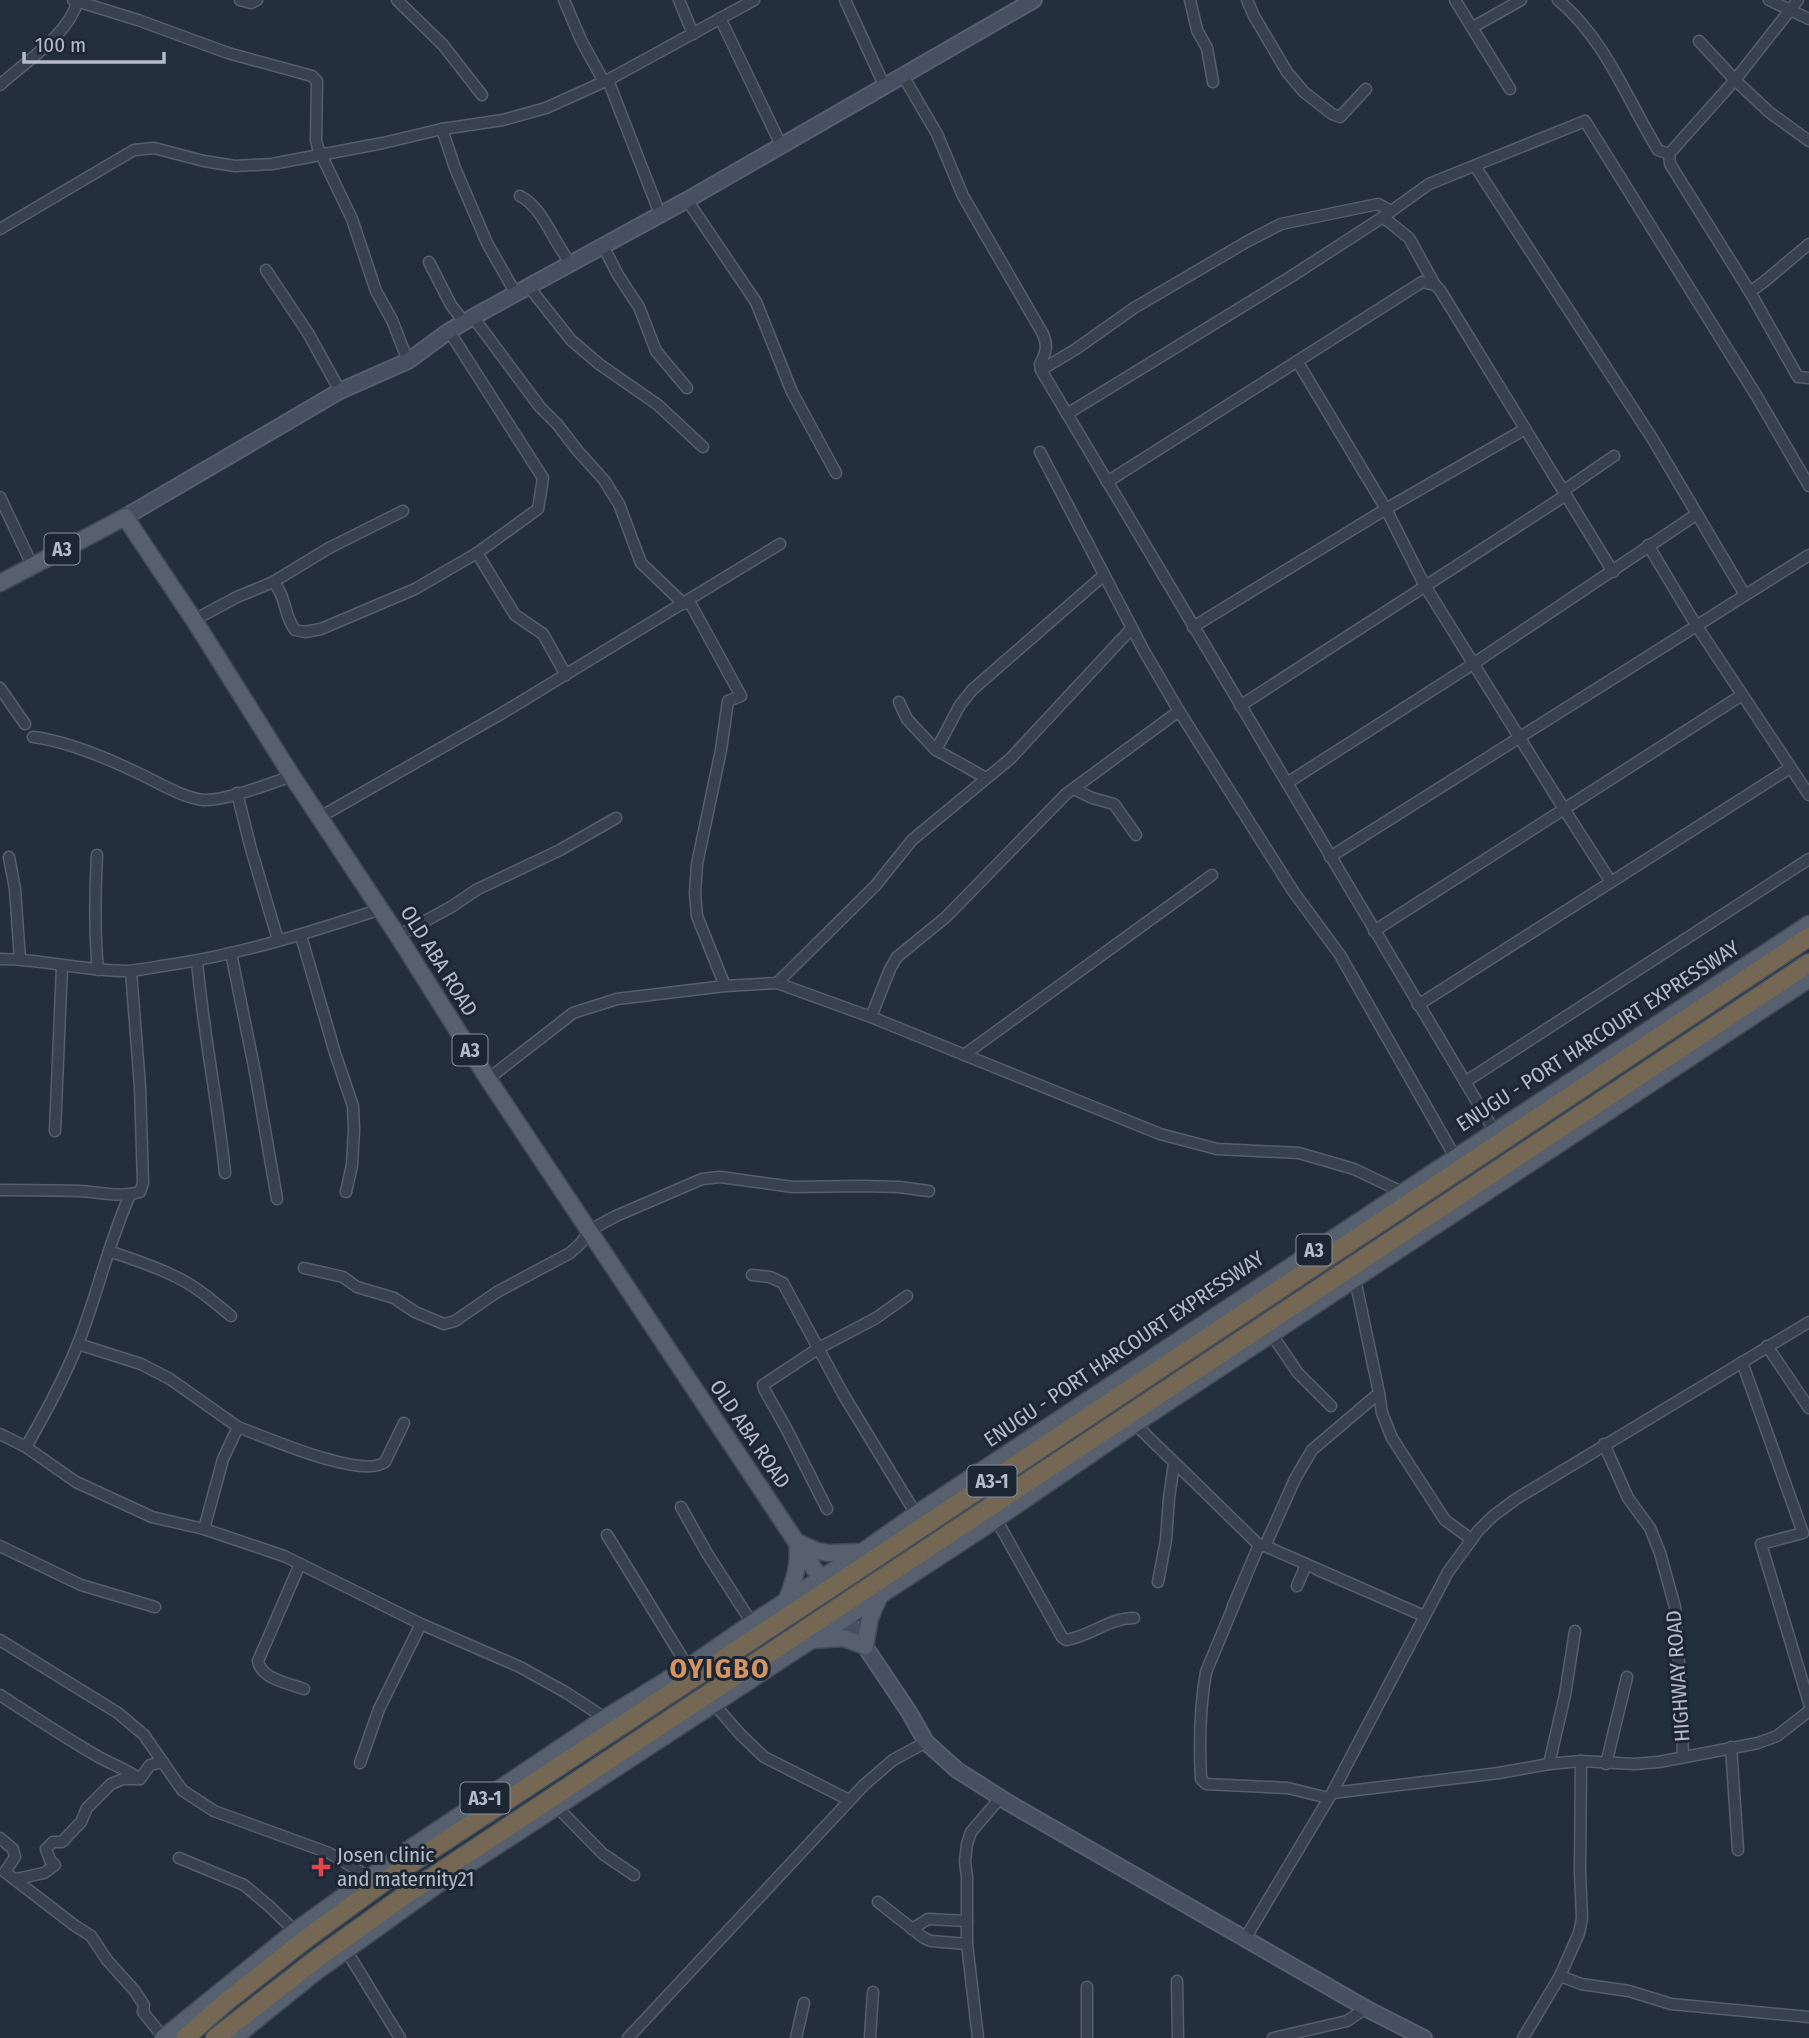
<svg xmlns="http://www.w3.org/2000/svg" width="1809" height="2038" font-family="'Fira Sans Condensed',sans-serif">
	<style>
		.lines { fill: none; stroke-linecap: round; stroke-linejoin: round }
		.street-casing { stroke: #565f6c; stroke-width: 13 }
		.secondary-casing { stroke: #565f6c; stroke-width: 18 }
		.primary-casing { stroke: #414a57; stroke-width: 19 }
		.highway-casing { stroke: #434c59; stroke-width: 21 }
		.street { stroke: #38414e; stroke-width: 10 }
		.secondary { stroke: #465061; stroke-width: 14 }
		.primary { stroke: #56606e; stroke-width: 16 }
		.highway { stroke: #746855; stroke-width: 18 }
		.health-dot { fill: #e0444e; stroke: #1d2633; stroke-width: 2.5 }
		.labels { text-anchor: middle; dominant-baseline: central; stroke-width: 6; stroke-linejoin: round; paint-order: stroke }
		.shield { fill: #1d2633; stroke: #878f9c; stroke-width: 2 }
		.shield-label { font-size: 19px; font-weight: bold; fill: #b4bcc9 }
		.street-label { font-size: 21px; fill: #b4bcc9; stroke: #1d2633 }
		.poi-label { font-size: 21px; fill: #b4bcc9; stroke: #1d2633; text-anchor: start }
		.district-label { font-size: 28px; font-weight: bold; letter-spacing: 2px; fill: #d59563; stroke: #1d2633 }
	</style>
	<rect width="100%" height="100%" fill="#242f3e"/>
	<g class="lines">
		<g class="street-casing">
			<g id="street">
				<polyline points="73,0 138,20 228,53 312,76 317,81 316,140 318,148 352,219 376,291 392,320 408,361"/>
				<polyline points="240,0 251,3 257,0"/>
				<polyline points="397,0 443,45 482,95"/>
				<polyline points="564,0 581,40 604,82"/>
				<polyline points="679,0 693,34"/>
				<polyline points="845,0 884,85"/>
				<polyline points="1190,0 1197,30 1207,48 1213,82"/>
				<polyline points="1247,0 1254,16 1287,72 1304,92 1332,114 1340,117 1366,89"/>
				<polyline points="1455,0 1510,89"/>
				<path d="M1558 0C1606 40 1626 98 1658 150L1669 154"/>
				<polyline points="1769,0 1809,19"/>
				<polyline points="1798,0 1735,80 1669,154 1670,164 1750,292 1798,377 1809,378"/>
				<polyline points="720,18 781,145"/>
				<polyline points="1473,27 1521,0"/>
				<polyline points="1699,41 1735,80 1769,112 1809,141"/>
				<path d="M902 74 937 134 963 196 1043 334C1048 346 1046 353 1040 364L1041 370 1495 1132"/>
				<polyline points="608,80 660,214"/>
				<path d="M0 85C26 61 69 35 78 0"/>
				<polyline points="442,129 455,168 487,243 516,294"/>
				<polyline points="1475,166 1652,438 1745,595"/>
				<path d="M520 196C543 207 554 244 570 262"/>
				<polyline points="687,200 756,302 792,392 836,473"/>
				<polyline points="0,229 134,150 154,148 204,161 235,166 272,164 383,143 442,129 503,120 546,108 608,80 754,0"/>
				<polyline points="603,246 618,275 639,307 656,351 687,388"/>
				<polyline points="429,262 451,305 464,322"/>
				<polyline points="266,270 308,333 340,391"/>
				<polyline points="1435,285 1409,238 1383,217 1429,184 1585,121 1756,395 1809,486"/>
				<polyline points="529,287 571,340 599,364 658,405 703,447"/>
				<polyline points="1750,292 1765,281 1809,244"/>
				<polyline points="473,317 540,407 557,424 577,450 604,480 619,504 641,563 684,604"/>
				<polyline points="449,331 543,478 538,509 477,553 515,615 543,634 566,675"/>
				<polyline points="1297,361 1386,509 1425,586 1564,809 1611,882"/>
				<polyline points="1041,370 1076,349 1134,308 1248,241 1281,224 1378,204 1391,211"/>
				<polyline points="1067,414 1292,276 1383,217"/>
				<polyline points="1040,452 1144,651 1179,711 1293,891 1340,955 1455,1157"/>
				<polyline points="1107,482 1422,282 1435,285 1440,290 1613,572"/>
				<polyline points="1563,491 1614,456"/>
				<polyline points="0,497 32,565"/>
				<polyline points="1648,545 1696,625 1809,795"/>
				<polyline points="273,582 329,548 403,511"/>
				<polyline points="689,601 741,696 728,701 721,750 697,864 695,893 697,916 725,986"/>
				<path d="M194 620 237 597 273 582C286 595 284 616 295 630L305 632 321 629 415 589 477 553"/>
				<polyline points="1193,627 1386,509 1525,429"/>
				<polyline points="0,688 25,724"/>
				<polyline points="899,702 907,719 936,750"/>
				<polyline points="1240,706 1566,495"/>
				<path d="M33 737C66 741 109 759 140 774 157 782 185 799 204 800 226 801 271 783 292 776"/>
				<polyline points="986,778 936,750 960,705 972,690 1104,575"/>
				<polyline points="1287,783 1473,664 1697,514"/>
				<polyline points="1074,789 1092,798 1114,804 1136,835"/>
				<polyline points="237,793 251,849 278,940"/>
				<polyline points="320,817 499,715 780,544"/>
				<path d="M97 855C95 894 94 932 98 970"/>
				<polyline points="9,857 15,889 20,959"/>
				<polyline points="1330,857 1809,555"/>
				<polyline points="1374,931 1742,695"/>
				<polyline points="301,936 335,1053 353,1106 354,1130 352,1165 346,1192"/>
				<polyline points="398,936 451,907 476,890 560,850 616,818"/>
				<polyline points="231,953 255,1072 277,1199"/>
				<path d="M0 959C43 959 84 971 127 971 143 970 159 966 175 964 245 953 314 931 381 909"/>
				<path d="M197 961C203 1032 218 1102 225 1173"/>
				<polyline points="777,983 876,885 912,840 1010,759 1132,628"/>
				<polyline points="1418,1005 1790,768"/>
				<polyline points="871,1017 890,969 897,957 946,917 1066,794 1179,711"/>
				<polyline points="964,1055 1212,875"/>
				<polyline points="488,1079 573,1013 617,999 725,986 777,983 871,1017 1160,1134 1217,1149 1299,1153 1354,1169 1402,1192"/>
				<polyline points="1465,1082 1809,859"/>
				<polyline points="55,1131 62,966"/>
				<path d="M0 1190C26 1190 52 1190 79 1191 100 1192 119 1198 140 1192L143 1183 140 1087 131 971"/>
				<path d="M109 1251C140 1262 174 1272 201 1292 211 1299 221 1308 231 1316"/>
				<polyline points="304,1268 343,1277 357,1287 394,1298 415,1312 444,1324 455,1321 497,1292 570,1253 581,1243 590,1230 616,1216 702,1179 720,1177 793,1187 863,1186 899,1187 929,1191"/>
				<polyline points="752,1275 770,1277 783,1283 843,1394 916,1514"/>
				<polyline points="1272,1335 1298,1373 1331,1406"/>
				<polyline points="78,1344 141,1364 170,1379 238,1427 223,1459 204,1529"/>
				<polyline points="1767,1346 1809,1408"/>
				<polyline points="1742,1362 1803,1533 1761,1544 1809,1703"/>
				<polyline points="1379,1393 1382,1413 1392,1438 1445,1520 1471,1539"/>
				<polyline points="1135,1424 1259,1545 1265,1546 1424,1616 1318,1570"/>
				<path d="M238 1427C265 1437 363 1480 385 1462L404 1423"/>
				<polyline points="0,1434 26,1447 76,1482 152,1517 204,1529 284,1556 421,1624 520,1667 565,1692 605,1718"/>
				<polyline points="1604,1444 1628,1498 1650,1528 1660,1553 1675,1607 1681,1692 1683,1757"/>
				<path d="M26 1447C45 1414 63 1381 77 1346 97 1297 108 1243 130 1195"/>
				<polyline points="681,1507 708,1555 752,1623"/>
				<polyline points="827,1509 786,1428 764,1389 763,1385 819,1348 876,1318 907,1296"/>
				<path d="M996 1519 1062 1637 1066 1640C1091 1636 1109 1618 1134 1618"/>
				<polyline points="607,1535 688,1667"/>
				<polyline points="0,1546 81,1585 155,1607"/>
				<polyline points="1265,1546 1295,1479 1312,1450 1379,1393 1355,1279"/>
				<path d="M300 1564 258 1661C261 1679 288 1683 304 1689"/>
				<polyline points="1158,1582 1166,1540 1169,1498 1174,1464"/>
				<polyline points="1297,1586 1306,1565"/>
				<path d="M1233 1606 1259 1545 1206 1672C1200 1706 1199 1743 1201 1779L1206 1784 1288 1788 1328 1798"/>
				<polyline points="0,1640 118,1713 144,1735 182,1790 214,1811 329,1853 369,1877"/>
				<path d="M0 1695C32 1716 64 1737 97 1756 111 1764 126 1769 140 1779"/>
				<polyline points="714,1704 740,1734 764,1757 849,1800"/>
				<polyline points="1731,1747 1738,1850"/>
				<polyline points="360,1763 379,1709 421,1624"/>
				<polyline points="1549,1764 1565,1695 1575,1631"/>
				<polyline points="1606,1764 1627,1677"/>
				<polyline points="1332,1793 1499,1773 1549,1764 1581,1761 1634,1764 1659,1762 1758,1743 1777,1736 1809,1711"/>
				<polyline points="557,1807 603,1854 634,1875"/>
				<polyline points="0,1838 13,1849 15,1857 5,1872 74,1925 91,1936 107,1960 134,1990 144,2005 143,2012 164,2038"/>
				<polyline points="179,1858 244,1885 269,1906 295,1931"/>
				<polyline points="16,1879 44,1873 55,1865 50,1860 46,1849 53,1842 62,1842 81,1822 87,1808 111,1784 123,1779 140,1779 150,1765 163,1762"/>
				<polyline points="878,1902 924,1938 931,1941 967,1944"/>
				<polyline points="912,1929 928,1919 967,1921"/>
				<polyline points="1246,1937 1332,1793 1448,1572 1478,1531 1493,1516 1516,1499 1809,1322"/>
				<polyline points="346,1950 400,2038"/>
				<polyline points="1560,1976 1581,1984 1629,1991 1671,2004 1809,2017"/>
				<polyline points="1177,1981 1178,2038"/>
				<polyline points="1087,1987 1087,2038"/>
				<polyline points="628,2038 864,1785 893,1760 926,1742"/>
				<polyline points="796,2038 804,2003"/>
				<polyline points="870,2038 873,1992"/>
				<polyline points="978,2038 967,1944 967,1877 965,1861 967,1844 971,1832 1001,1797"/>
				<polyline points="1273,2038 1347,2021 1366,2008"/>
				<polyline points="1523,2038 1560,1976 1579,1933 1582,1918 1580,1872 1581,1761"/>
			</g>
		</g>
		<g class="secondary-casing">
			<g id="secondary">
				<polyline points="125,517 340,391 408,361 449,331 473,317 687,200 1034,0"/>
				<polyline points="846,1618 909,1712 926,1742 957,1770 1009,1803 1369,2010 1424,2038"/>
			</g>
		</g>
		<g class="primary-casing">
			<g id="primary">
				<polyline points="0,583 125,517 194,620 292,776 398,936 488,1079 821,1579"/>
				<path d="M786 1602C794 1581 800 1565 797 1542L817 1551 829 1553 860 1552"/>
				<polyline points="814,1640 843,1638 865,1646 870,1618 880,1595"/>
				<polyline points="163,2038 295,1931 408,1850 605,1718 688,1667 752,1623 862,1552 916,1514 1809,924"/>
				<polyline points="234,2038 313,1974 437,1885 983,1528 1135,1424 1809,979"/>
			</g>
		</g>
		<g class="highway-casing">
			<g id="highway">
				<polyline points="185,2038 226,2002 306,1939 392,1876 828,1590 1809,937"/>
				<polyline points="215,2038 320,1956 405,1895 1809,963"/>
			</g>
		</g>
		<use href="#street" class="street"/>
		<use href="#secondary" class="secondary"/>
		<use href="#primary" class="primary"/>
		<use href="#highway" class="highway"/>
	</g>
	<path class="health-dot" d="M317.5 1856.5h7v7h7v7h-7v7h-7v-7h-7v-7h7z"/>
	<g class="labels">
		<g class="shield">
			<rect x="44.5" y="533.5" width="35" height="31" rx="5"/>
			<rect x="452.5" y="1034.5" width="35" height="31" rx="5"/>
			<rect x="1296.5" y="1234.5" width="35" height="31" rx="5"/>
			<rect x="967.5" y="1465.5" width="49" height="31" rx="5"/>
			<rect x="460.5" y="1782.5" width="49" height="31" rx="5"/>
		</g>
		<g class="shield-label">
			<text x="62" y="549">A3</text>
			<text x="470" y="1050">A3</text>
			<text x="1314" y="1250">A3</text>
			<text x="992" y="1481">A3-1</text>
			<text x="485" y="1798">A3-1</text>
		</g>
		<g class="street-label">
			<text transform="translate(439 961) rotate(58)">OLD ABA ROAD</text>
			<text transform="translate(1598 1036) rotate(-33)">ENUGU - PORT HARCOURT EXPRESSWAY</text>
			<text transform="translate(1124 1349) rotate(-34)">ENUGU - PORT HARCOURT EXPRESSWAY</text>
			<text transform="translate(750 1434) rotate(56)">OLD ABA ROAD</text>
			<text transform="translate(1678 1676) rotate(-94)">HIGHWAY ROAD</text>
		</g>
		<g class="poi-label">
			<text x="337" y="1855">Josen clinic<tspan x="337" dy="24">and maternity21</tspan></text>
		</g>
		<g class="district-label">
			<text x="720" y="1668">OYIGBO</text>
		</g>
	</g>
	<path d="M24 52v10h140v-10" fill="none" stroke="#b4bcc9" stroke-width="3.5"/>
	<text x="35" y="52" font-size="21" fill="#b4bcc9" stroke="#1d2633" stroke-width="5" paint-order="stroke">100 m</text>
</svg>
